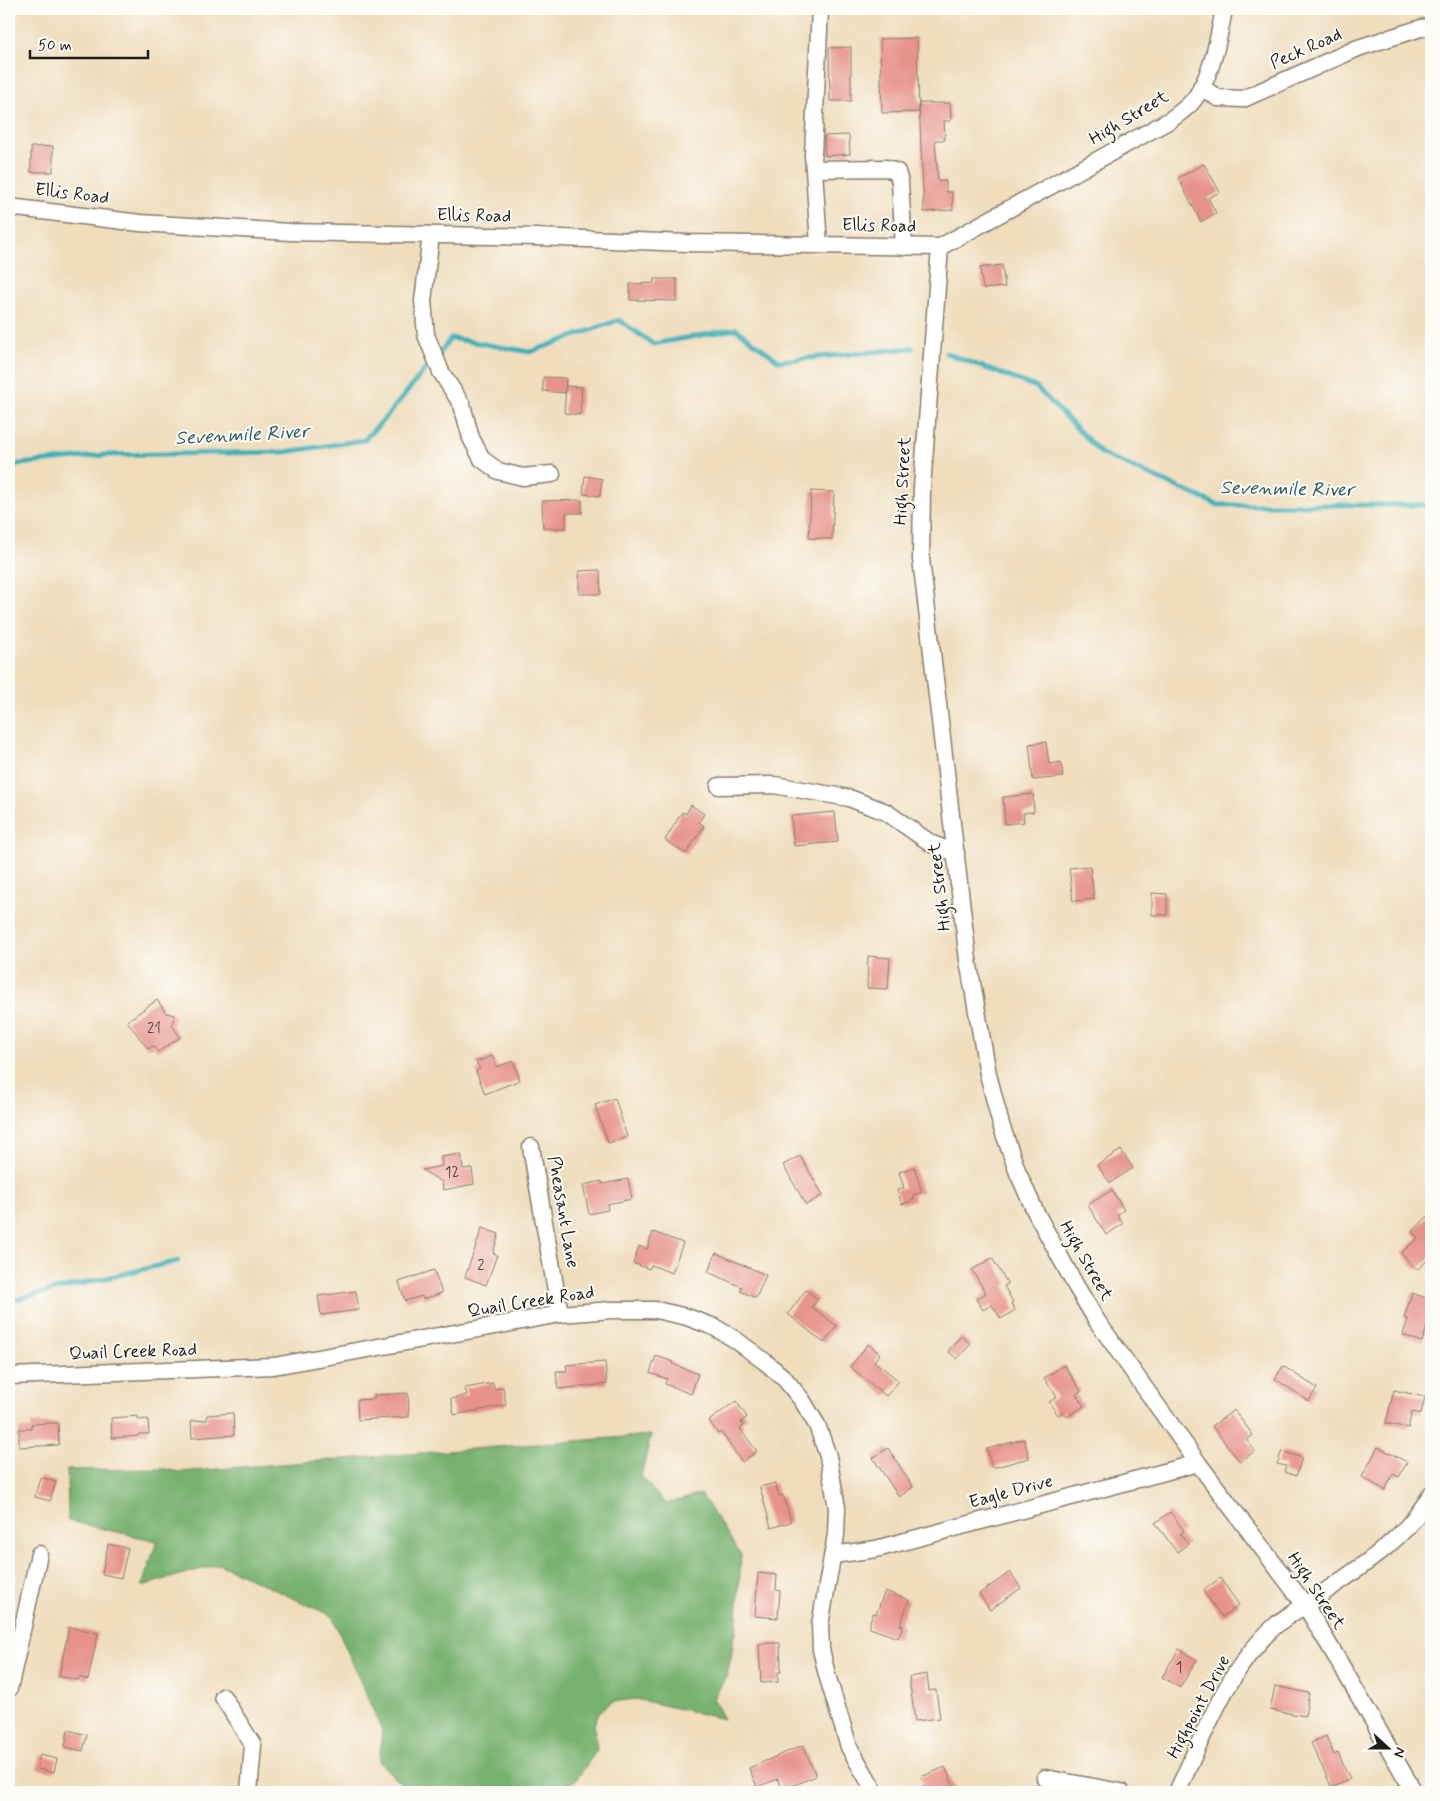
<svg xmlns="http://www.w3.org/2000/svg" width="1440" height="1801" font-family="Mynerve,sans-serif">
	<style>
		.forest { fill: #78b270; stroke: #4a6746 }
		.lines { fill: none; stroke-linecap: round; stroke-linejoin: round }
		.stream { stroke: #3eafb8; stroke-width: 5 }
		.building { fill: #e7928a }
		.minor-casing { stroke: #867c6c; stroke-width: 19 }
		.minor { stroke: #fff; stroke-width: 16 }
		.labels { text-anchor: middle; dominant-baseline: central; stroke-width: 4; stroke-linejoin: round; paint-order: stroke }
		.number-label { font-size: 15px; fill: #4f3a38 }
		.street-label { font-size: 18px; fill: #1c1c1c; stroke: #fdfcf7 }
		.water-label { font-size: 19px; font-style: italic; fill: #2b5e62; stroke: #fdfcf7 }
	</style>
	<rect width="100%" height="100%" fill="#fdfcf7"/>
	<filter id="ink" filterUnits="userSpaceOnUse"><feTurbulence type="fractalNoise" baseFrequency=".02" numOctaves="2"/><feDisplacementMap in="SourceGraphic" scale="10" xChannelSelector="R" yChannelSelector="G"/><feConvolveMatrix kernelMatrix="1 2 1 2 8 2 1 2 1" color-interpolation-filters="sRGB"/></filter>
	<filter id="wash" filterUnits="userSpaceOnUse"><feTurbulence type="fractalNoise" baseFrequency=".0096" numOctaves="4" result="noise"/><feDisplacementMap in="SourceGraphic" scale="20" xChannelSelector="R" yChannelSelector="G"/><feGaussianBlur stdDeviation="1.12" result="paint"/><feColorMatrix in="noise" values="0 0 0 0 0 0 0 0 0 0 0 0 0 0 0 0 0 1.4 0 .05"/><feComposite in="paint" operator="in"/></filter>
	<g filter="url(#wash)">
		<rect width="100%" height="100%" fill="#efddbc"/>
		<polygon class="forest" points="651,1435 641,1477 666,1504 701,1494 741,1555 736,1633 734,1634 731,1658 726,1677 713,1699 724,1719 636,1699 612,1702 599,1712 594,1725 597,1750 576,1780 553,1792 410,1792 379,1762 382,1731 332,1616 219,1564 142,1586 157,1541 68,1521 67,1470 165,1469 179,1472"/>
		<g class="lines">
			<g class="stream">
				<polyline points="946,353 1036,387 1102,454 1218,505 1431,505"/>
				<polyline points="438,355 451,338 530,352 619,320 653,344 736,329 779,361 912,348"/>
				<polyline points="9,465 105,455 286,452 364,440 387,416 432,361"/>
				<polyline points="9,1301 178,1261"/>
			</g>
		</g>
		<g id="blocks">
			<g class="building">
				<polygon points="917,38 919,112 882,113 880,39"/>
				<polygon points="851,47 851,101 830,101 829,48"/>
				<polygon points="919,103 950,103 951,121 944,121 945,140 935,140 938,181 946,181 946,192 952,192 953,210 924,212"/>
				<polygon points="849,135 850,154 825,156 824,136"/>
				<polygon points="53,146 53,172 31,172 31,147"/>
				<polygon points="1204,164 1220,192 1208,198 1216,213 1201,222 1178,178"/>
				<polygon points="1002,265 1005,287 983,289 980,268"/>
				<polygon points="654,279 677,279 677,301 630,300 630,284 654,283"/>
				<polygon points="543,377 566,378 565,393 543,391"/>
				<polygon points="566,386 582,387 580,415 564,413"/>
				<polygon points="585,476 602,479 600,496 583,494"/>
				<polygon points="811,491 834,492 832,539 809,538"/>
				<polygon points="582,500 582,513 566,513 566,528 543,528 542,501"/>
				<polygon points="600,570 601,594 579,594 579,571"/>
				<polygon points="1046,742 1049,764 1061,762 1063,777 1033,780 1029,744"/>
				<polygon points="1033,794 1034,812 1023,813 1024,822 1005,824 1003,797"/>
				<polygon points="691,805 704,814 699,822 704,826 686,854 665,840 682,812 686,814"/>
				<polygon points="835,812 838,842 794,846 791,816"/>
				<polygon points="1090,866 1094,899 1073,901 1069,868"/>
				<polygon points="1152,893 1167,894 1167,915 1152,915"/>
				<polygon points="868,956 890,958 888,989 867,988"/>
				<polygon points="157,1000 166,1013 175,1015 172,1025 180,1037 158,1052 153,1046 148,1049 127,1021"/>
				<polygon points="492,1056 497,1067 513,1061 520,1080 485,1094 476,1071 480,1069 476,1062"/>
				<polygon points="615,1098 627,1137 608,1143 595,1105"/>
				<polygon points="1121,1150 1133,1168 1110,1183 1097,1165"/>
				<polygon points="461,1154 463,1169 472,1168 474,1184 443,1190 442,1182 422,1170 442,1166 441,1157"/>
				<polygon points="800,1156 823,1195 806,1205 783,1165"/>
				<polygon points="914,1167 922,1192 913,1195 914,1200 902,1204 897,1190 904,1188 899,1172"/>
				<polygon points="628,1179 632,1199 607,1204 608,1210 589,1214 583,1185 602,1181 602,1184"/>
				<polygon points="1112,1190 1124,1210 1117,1215 1123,1224 1106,1235 1088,1205"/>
				<polygon points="1431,1213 1431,1257 1417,1270 1401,1253 1418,1238 1412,1232"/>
				<polygon points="482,1228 499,1234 493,1253 497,1255 486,1285 465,1277"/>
				<polygon points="653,1232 683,1243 672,1273 651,1265 649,1269 633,1263 639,1246 647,1249"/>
				<polygon points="716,1253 766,1275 756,1298 740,1291 742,1287 708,1272"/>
				<polygon points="992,1258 1008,1284 1004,1286 1013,1302 1011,1303 1015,1310 1001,1319 992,1305 983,1310 976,1299 986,1293 972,1270"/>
				<polygon points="434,1270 442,1293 423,1299 422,1296 405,1301 399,1282"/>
				<polygon points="806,1290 818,1299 812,1307 837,1326 824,1343 788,1314"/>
				<polygon points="356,1291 359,1310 321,1315 318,1296"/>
				<polygon points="1412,1293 1431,1300 1431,1315 1422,1342 1403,1335 1408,1319 1404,1318"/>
				<polygon points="961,1336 971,1344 957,1359 948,1351"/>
				<polygon points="868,1344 880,1354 874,1361 899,1381 886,1396 850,1367"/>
				<polygon points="656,1356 674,1362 673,1364 698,1374 691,1394 665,1384 667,1379 650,1373"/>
				<polygon points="605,1362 607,1384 558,1389 556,1371 567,1371 566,1365"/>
				<polygon points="1064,1365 1081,1391 1076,1394 1084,1406 1067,1417 1063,1411 1058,1415 1049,1402 1057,1397 1044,1378"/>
				<polygon points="1283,1366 1317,1388 1309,1401 1275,1379"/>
				<polygon points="493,1383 494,1389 503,1387 506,1405 454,1415 451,1399 467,1395 465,1388"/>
				<polygon points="1394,1390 1425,1397 1421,1414 1412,1412 1408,1428 1386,1423"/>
				<polygon points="408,1393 409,1417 358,1420 357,1400 374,1399 374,1395"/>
				<polygon points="736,1401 747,1417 741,1422 744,1426 740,1429 757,1451 742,1462 721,1432 718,1434 709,1421"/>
				<polygon points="1234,1410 1253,1435 1247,1440 1255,1451 1240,1462 1212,1426"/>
				<polygon points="233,1413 234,1435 192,1438 191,1421 207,1420 207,1415"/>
				<polygon points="138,1416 138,1420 148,1419 149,1434 138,1434 138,1436 112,1438 111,1418"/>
				<polygon points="48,1423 58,1423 59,1445 19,1447 19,1429 31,1429 31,1424"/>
				<polygon points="1024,1439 1029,1458 992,1468 987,1449"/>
				<polygon points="1378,1447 1407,1462 1399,1477 1393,1474 1385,1490 1362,1477"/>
				<polygon points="888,1448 913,1487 899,1497 873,1458"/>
				<polygon points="1282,1451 1302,1458 1296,1476 1284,1472 1286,1466 1277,1464"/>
				<polygon points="40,1477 56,1482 50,1501 35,1497"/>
				<polygon points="775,1483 779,1496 783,1495 791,1522 771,1528 760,1487"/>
				<polygon points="1170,1512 1184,1531 1180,1534 1188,1544 1177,1552 1155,1523"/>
				<polygon points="108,1544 128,1548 121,1578 102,1574"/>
				<polygon points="1010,1572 1021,1588 990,1610 979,1594"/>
				<polygon points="758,1573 777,1575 776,1590 780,1591 778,1618 755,1616"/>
				<polygon points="1220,1578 1239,1605 1222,1617 1203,1591"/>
				<polygon points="885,1591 909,1600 900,1625 903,1626 898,1638 870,1628 870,1621 873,1613 876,1614"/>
				<polygon points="69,1627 98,1633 88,1680 79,1677 78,1680 59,1676"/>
				<polygon points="769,1643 780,1643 781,1672 778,1672 778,1682 761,1683 759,1644"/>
				<polygon points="1179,1649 1197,1660 1180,1688 1162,1677"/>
				<polygon points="927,1674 929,1691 936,1690 940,1718 915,1721 909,1677"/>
				<polygon points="1275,1686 1309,1693 1305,1716 1270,1710"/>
				<polygon points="68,1730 87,1735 83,1751 65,1747"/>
				<polygon points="1326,1736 1334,1755 1338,1753 1350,1779 1332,1788 1311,1743"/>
				<polygon points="803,1745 816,1776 783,1790 778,1779 757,1787 749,1768"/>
				<polygon points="40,1755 57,1759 54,1772 37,1769"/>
				<polygon points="945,1767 956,1792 927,1792 921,1777"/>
			</g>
		</g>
	</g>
	<g filter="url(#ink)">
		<use href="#blocks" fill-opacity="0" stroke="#867c6c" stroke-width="1"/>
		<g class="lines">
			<g class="minor-casing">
				<g id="minor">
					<polyline points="1201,87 1218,98 1243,99 1358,48 1421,28 1431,27"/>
					<polyline points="814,169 886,168 897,172 900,182 904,247"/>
					<path d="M9 207 140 223 290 232 536 237 687 243 940 247 1170 120C1177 115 1185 109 1191 103 1211 81 1219 37 1224 9"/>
					<polyline points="431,235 423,301 426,335 441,372 462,405 471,438 482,459 498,471 523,477 552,474"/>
					<polyline points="819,245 813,155 820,9"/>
					<polyline points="940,247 922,488 921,559 968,960 988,1074 1001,1125 1018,1173 1036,1213 1076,1286 1097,1321 1198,1463 1305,1605 1341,1665 1414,1792"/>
					<polyline points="719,786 774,785 849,798 886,812 932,844 956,853"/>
					<polyline points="531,1147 560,1314"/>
					<polyline points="9,1376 274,1366 560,1314 612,1310 656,1310 687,1317 714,1327 736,1340 764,1361 784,1378 802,1400 817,1425 828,1456 837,1508 836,1535 820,1625 821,1649 827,1675 849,1747 875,1792"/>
					<polyline points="833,1555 876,1549 1198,1463"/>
					<polyline points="9,1689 39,1554"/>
					<polyline points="223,1697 253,1745 249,1792"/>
					<polyline points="1045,1778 1121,1792"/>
					<path d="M1177 1792C1204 1735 1227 1669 1275 1626 1285 1617 1296 1611 1307 1604 1351 1573 1404 1543 1431 1494"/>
				</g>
			</g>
			<use href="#minor" class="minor"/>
		</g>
	</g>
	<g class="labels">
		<g class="number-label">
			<text x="154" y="1029">21</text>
			<text x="452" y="1173">12</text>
			<text x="481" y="1266">2</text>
			<text x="1179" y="1668">1</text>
		</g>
		<g class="street-label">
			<text transform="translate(1306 49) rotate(-24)">Peck Road</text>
			<text transform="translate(1129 118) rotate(-31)">High Street</text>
			<text transform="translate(72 194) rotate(7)">Ellis Road</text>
			<text transform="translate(474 216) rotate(1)">Ellis Road</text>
			<text transform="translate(879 226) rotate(1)">Ellis Road</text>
			<text transform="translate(903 481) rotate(-87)">High Street</text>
			<text transform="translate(940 887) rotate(-97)">High Street</text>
			<text transform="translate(563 1212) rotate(80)">Pheasant Lane</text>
			<text transform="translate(1086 1261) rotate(60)">High Street</text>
			<text transform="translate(531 1302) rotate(-9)">Quail Creek Road</text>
			<text transform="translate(133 1352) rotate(-2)">Quail Creek Road</text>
			<text transform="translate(1011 1492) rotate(-15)">Eagle Drive</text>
			<text transform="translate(1316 1591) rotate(56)">High Street</text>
			<text transform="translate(1199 1707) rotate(-62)">Highpoint Drive</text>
		</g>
		<g class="water-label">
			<text transform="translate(242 435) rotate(-3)">Sevenmile River</text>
			<text transform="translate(1287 489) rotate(1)">Sevenmile River</text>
		</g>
	</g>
	<rect width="1440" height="1801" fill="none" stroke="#fdfcf7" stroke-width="30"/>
	<g transform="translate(1388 1748) rotate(111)" stroke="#fdfcf7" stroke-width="4" paint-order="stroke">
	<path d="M0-4L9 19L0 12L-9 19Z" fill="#1c1c1c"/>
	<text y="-8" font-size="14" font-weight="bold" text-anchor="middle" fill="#1c1c1c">N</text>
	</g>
	<path d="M30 50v8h118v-8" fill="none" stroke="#1c1c1c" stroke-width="2.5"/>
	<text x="38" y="50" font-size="15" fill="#1c1c1c" stroke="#fdfcf7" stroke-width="4" paint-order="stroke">50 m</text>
</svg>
